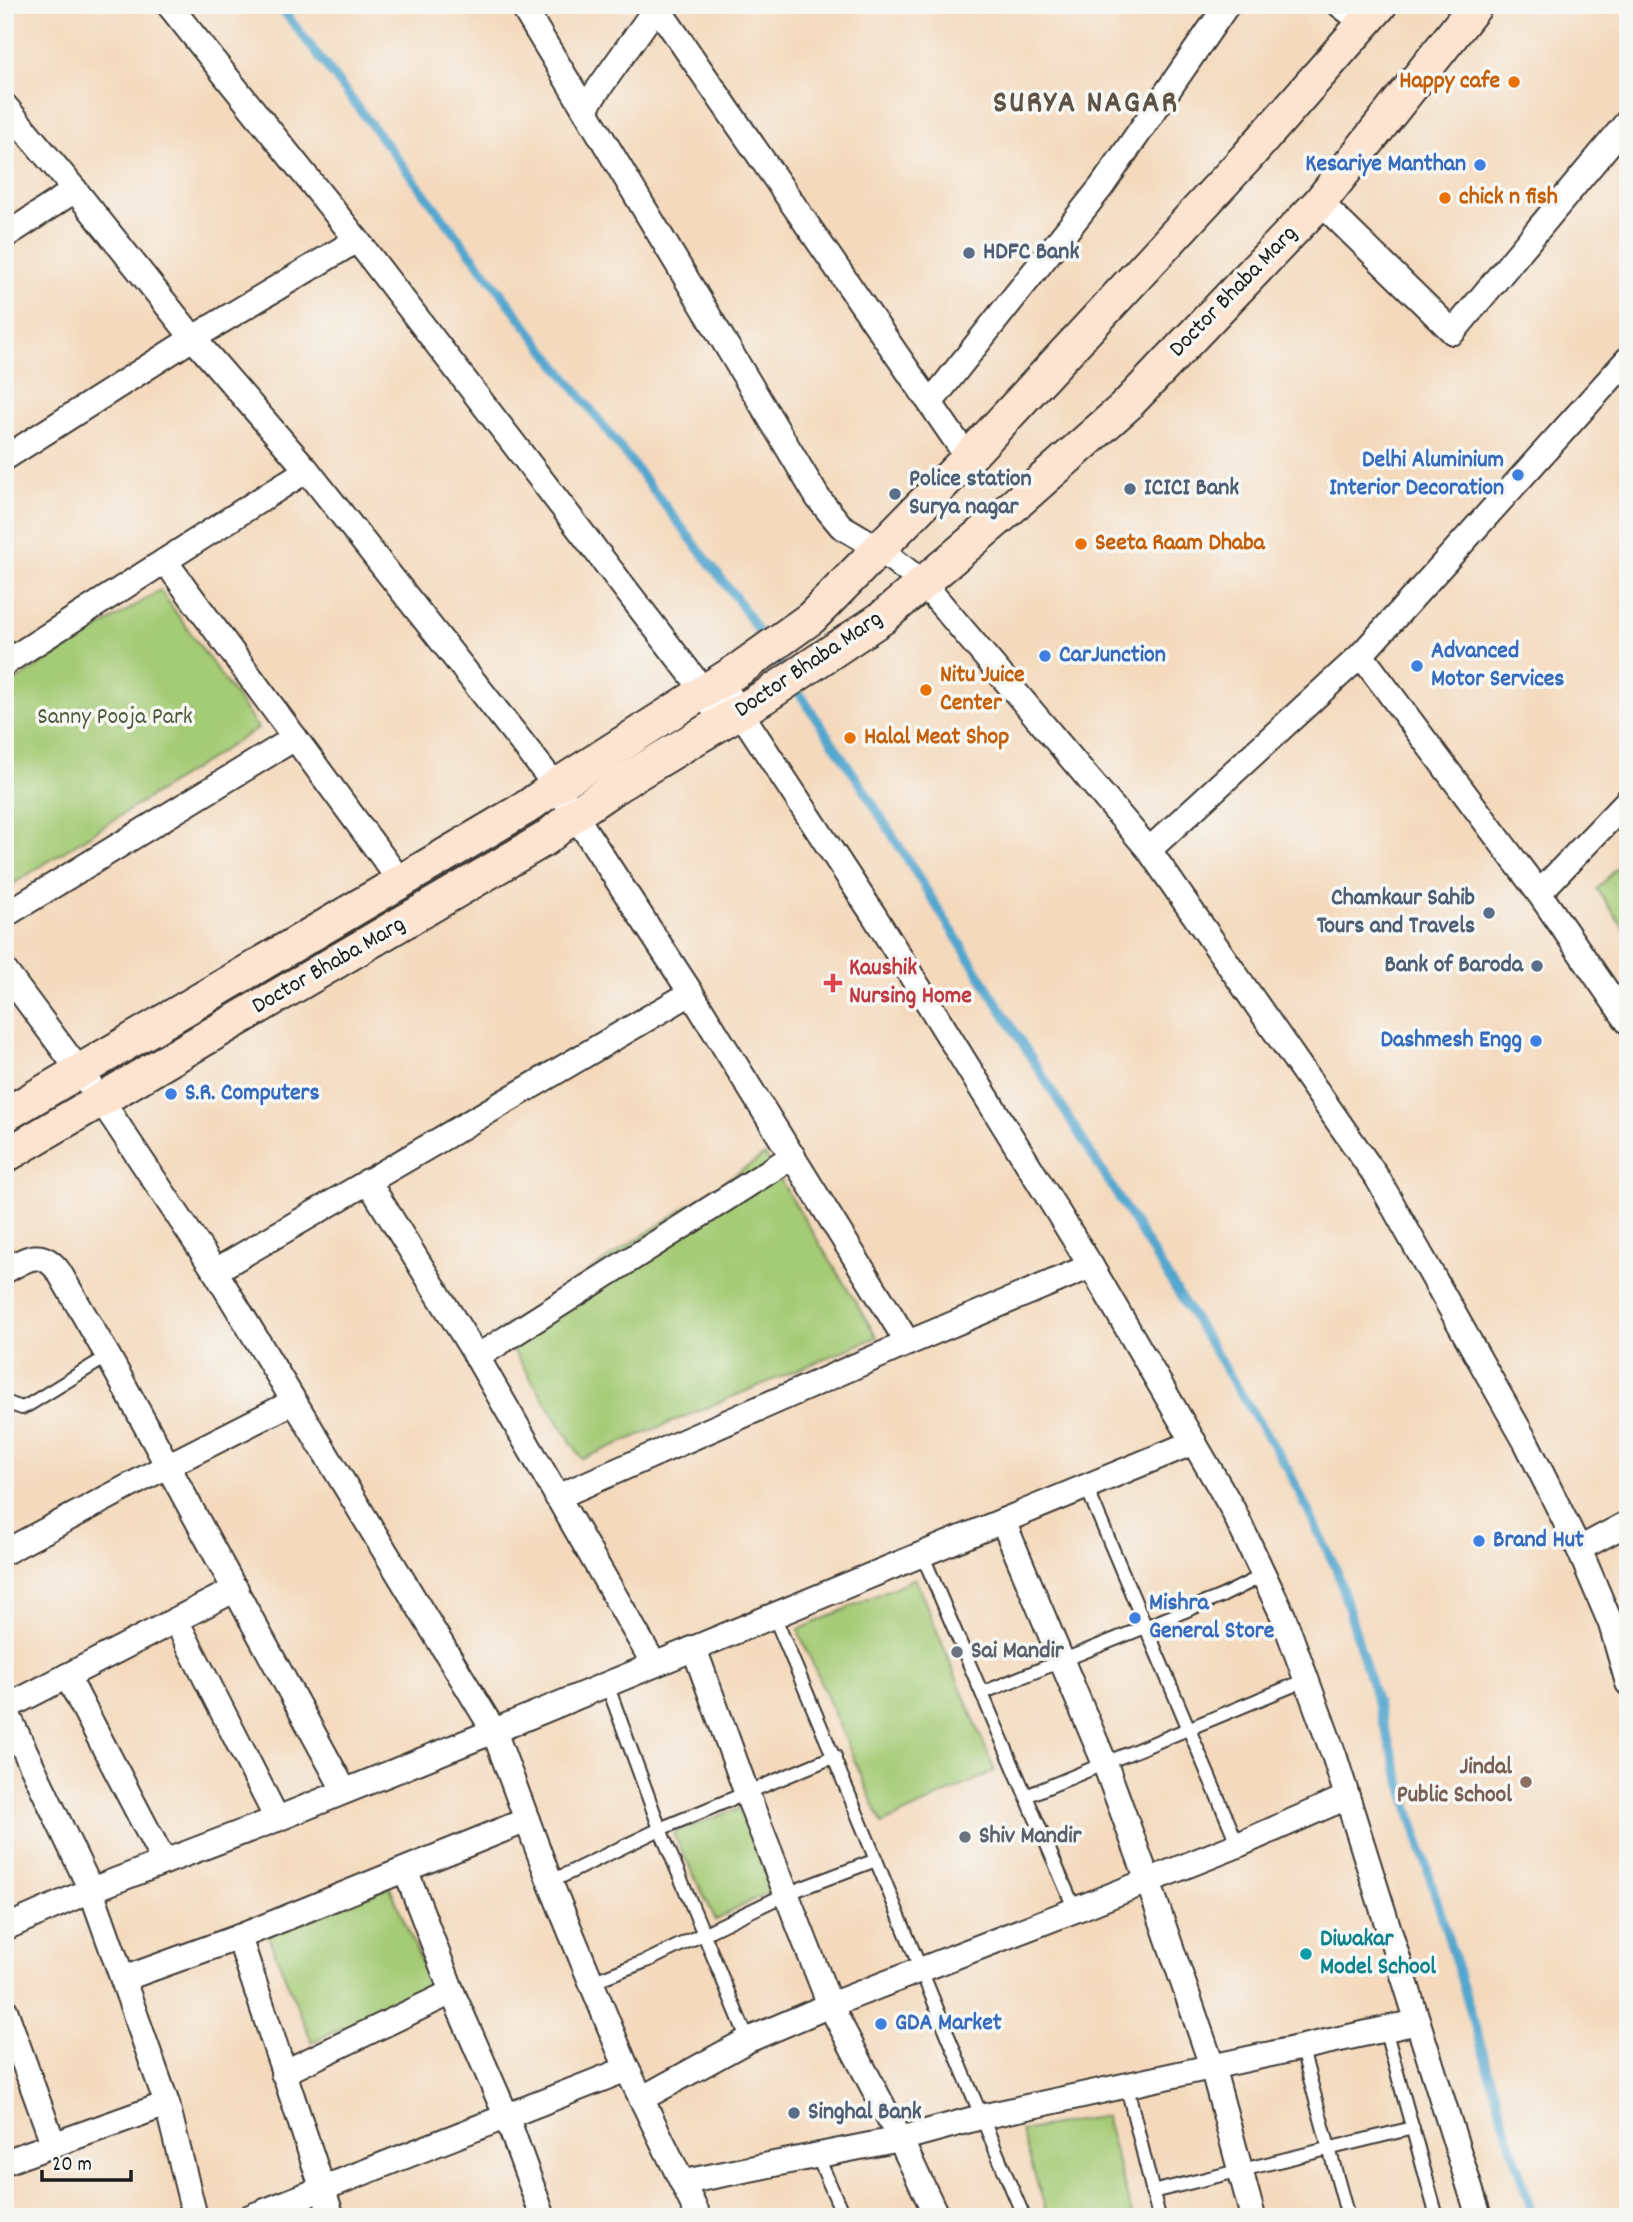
<svg xmlns="http://www.w3.org/2000/svg" width="1633" height="2222" font-family="Dekko,sans-serif">
	<style>
		.green { fill: #a4cb75; stroke: #607448; stroke-width: 2 }
		.lines { fill: none; stroke-linecap: round; stroke-linejoin: round }
		.stream { stroke: #52a6ce; stroke-width: 9 }
		.lane-casing { stroke: #3c3834; stroke-width: 16 }
		.street-casing { stroke: #3c3834; stroke-width: 28 }
		.secondary-casing { stroke: #3c3834; stroke-width: 37 }
		.lane { stroke: #fff; stroke-width: 12 }
		.street { stroke: #fff; stroke-width: 24 }
		.secondary { stroke: #fde4d0; stroke-width: 33 }
		.food-dot { fill: #e8710a; stroke: #f6f6f2; stroke-width: 2.5 }
		.shop-dot { fill: #3f7fe0; stroke: #f6f6f2; stroke-width: 2.5 }
		.service-dot { fill: #5c6f8a; stroke: #f6f6f2; stroke-width: 2.5 }
		.health-dot { fill: #e0444e; stroke: #f6f6f2; stroke-width: 2.5 }
		.worship-dot { fill: #6b7280; stroke: #f6f6f2; stroke-width: 2.5 }
		.education-dot { fill: #8d6e63; stroke: #f6f6f2; stroke-width: 2.5 }
		.culture-dot { fill: #0f9aa8; stroke: #f6f6f2; stroke-width: 2.5 }
		.labels { text-anchor: middle; dominant-baseline: central; stroke-width: 7; stroke-linejoin: round; paint-order: stroke }
		.food-label { font-size: 24px; font-weight: bold; fill: #c56008; stroke: #f6f6f2; text-anchor: start }
		.shop-label { font-size: 24px; font-weight: bold; fill: #366cbe; stroke: #f6f6f2; text-anchor: start }
		.service-label { font-size: 24px; font-weight: bold; fill: #4e5e75; stroke: #f6f6f2; text-anchor: start }
		.street-label { font-size: 24px; fill: #1c1c1c; stroke: #f6f6f2 }
		.park-label { font-size: 24px; fill: #4c593b; stroke: #f6f6f2 }
		.health-label { font-size: 24px; font-weight: bold; fill: #be3a42; stroke: #f6f6f2; text-anchor: start }
		.worship-label { font-size: 24px; font-weight: bold; fill: #5b616d; stroke: #f6f6f2; text-anchor: start }
		.education-label { font-size: 24px; font-weight: bold; fill: #785e54; stroke: #f6f6f2; text-anchor: end }
		.culture-label { font-size: 24px; font-weight: bold; fill: #0d838f; stroke: #f6f6f2; text-anchor: start }
		.district-label { font-size: 32px; font-weight: bold; letter-spacing: 2px; fill: #5e5246; stroke: #f6f6f2 }
	</style>
	<rect width="100%" height="100%" fill="#f6f6f2"/>
	<filter id="ink" filterUnits="userSpaceOnUse"><feTurbulence type="fractalNoise" baseFrequency=".0143" numOctaves="2"/><feDisplacementMap in="SourceGraphic" scale="14" xChannelSelector="R" yChannelSelector="G"/><feConvolveMatrix kernelMatrix="1 2 1 2 8 2 1 2 1" color-interpolation-filters="sRGB"/></filter>
	<filter id="wash" filterUnits="userSpaceOnUse"><feTurbulence type="fractalNoise" baseFrequency=".00686" numOctaves="4" result="noise"/><feDisplacementMap in="SourceGraphic" scale="28" xChannelSelector="R" yChannelSelector="G"/><feGaussianBlur stdDeviation="1.57" result="paint"/><feColorMatrix in="noise" values="0 0 0 0 0 0 0 0 0 0 0 0 0 0 0 0 0 1.4 0 .05"/><feComposite in="paint" operator="in"/></filter>
	<g filter="url(#wash)">
		<rect width="100%" height="100%" fill="#f4d9bc"/>
		<g class="green">
			<polygon points="160,590 258,728 5,889 5,687"/>
			<polygon points="1628,856 1628,934 1597,889"/>
			<polygon points="765,1155 877,1337 582,1459 500,1330"/>
			<polygon points="915,1578 995,1771 882,1824 798,1630"/>
			<polygon points="740,1808 773,1889 716,1920 673,1833"/>
			<polygon points="390,1887 432,1987 312,2042 268,1936"/>
			<polygon points="1105,2116 1133,2217 1048,2217 1021,2131"/>
		</g>
		<g class="lines">
			<g class="stream">
				<polyline points="279,5 737,599 766,643"/>
				<polyline points="773,654 861,785 1288,1469 1337,1571 1533,2217"/>
			</g>
		</g>
	</g>
	<g filter="url(#ink)">
		<g class="lines">
			<g class="lane-casing">
				<g id="lane">
					<polyline points="5,1402 22,1408 30,1404 108,1356"/>
					<polyline points="1086,1486 1238,1845"/>
					<polyline points="922,1554 1075,1910"/>
					<path d="M774 1616C860 1815 938 2017 1024 2217"/>
					<polyline points="607,1684 660,1829 748,2040"/>
					<polyline points="982,1693 1222,1596 1264,1575"/>
					<polyline points="1026,1796 1306,1680"/>
					<polyline points="550,1882 660,1829 835,1756"/>
					<polyline points="591,1982 649,1960 786,1894 876,1860"/>
					<polyline points="1385,2029 1437,2217"/>
					<polyline points="1301,2046 1348,2217"/>
					<polyline points="1127,2087 1159,2217"/>
					<polyline points="817,2155 844,2217"/>
					<polyline points="1152,2192 1413,2128"/>
				</g>
			</g>
			<g class="street-casing">
				<g id="street">
					<polyline points="169,5 357,240 703,690 711,705"/>
					<polyline points="522,5 818,498 841,526 878,548 923,583 1149,850 1378,1179 1527,1444 1579,1549 1611,1624 1628,1683"/>
					<polyline points="1340,5 1365,24"/>
					<polyline points="657,7 968,458"/>
					<polyline points="5,106 75,190 193,338 307,470 556,786 691,993 908,1343"/>
					<polyline points="585,108 658,5"/>
					<polyline points="1320,202 1453,332 1628,121"/>
					<polyline points="5,236 75,190"/>
					<polyline points="931,402 1102,186 1227,5"/>
					<polyline points="5,458 193,338 357,240"/>
					<polyline points="165,561 401,882"/>
					<polyline points="1361,655 1539,893 1628,1022"/>
					<polyline points="5,663 307,470"/>
					<polyline points="720,681 875,917 1091,1266 1232,1508 1283,1616 1335,1758 1479,2217"/>
					<polyline points="1149,850 1361,655 1628,359"/>
					<polyline points="1539,893 1628,800"/>
					<polyline points="5,915 295,738"/>
					<polyline points="5,971 101,1100 215,1271 494,1731 550,1882 627,2069 699,2217"/>
					<polyline points="368,1181 477,1357 654,1664"/>
					<path d="M5 1271C27 1258 42 1248 59 1272L108 1356 344 1790"/>
					<polyline points="215,1271 691,993"/>
					<polyline points="477,1357 793,1156"/>
					<polyline points="557,1497 908,1343 1091,1266"/>
					<polyline points="1003,1521 1105,1764 1148,1881 1212,2066 1253,2217"/>
					<polyline points="1579,1549 1628,1523"/>
					<polyline points="5,1552 167,1466 293,1402"/>
					<polyline points="176,1620 277,1819"/>
					<polyline points="694,1648 747,1794 830,2005 900,2139 937,2217"/>
					<polyline points="67,1676 164,1862"/>
					<polyline points="5,1708 236,1589"/>
					<polyline points="5,1709 91,1890 167,2104 195,2217"/>
					<polyline points="406,1871 452,1992 506,2115 543,2217"/>
					<polyline points="5,1928 91,1890 277,1819 494,1731 1194,1442"/>
					<polyline points="239,1937 332,2217"/>
					<polyline points="123,1979 239,1937 527,1820"/>
					<polyline points="5,2010 53,2143"/>
					<polyline points="283,2073 452,1992"/>
					<polyline points="641,2099 748,2040 830,2005 1075,1910 1238,1845 1347,1797"/>
					<polyline points="5,2162 167,2104"/>
					<polyline points="684,2182 900,2139 981,2117 1418,2022"/>
					<polyline points="250,2217 627,2069"/>
				</g>
			</g>
			<g class="secondary-casing">
				<g id="secondary">
					<polyline points="5,1115 527,807 556,786 741,668 811,618 968,458 1246,158 1380,5"/>
					<polyline points="5,1156 545,839 574,815 616,786 764,697 882,618 1003,515 1126,406 1320,202 1476,5"/>
				</g>
			</g>
			<use href="#lane" class="lane"/>
			<use href="#street" class="street"/>
			<use href="#secondary" class="secondary"/>
		</g>
	</g>
	<g class="food-dot">
		<circle cx="1514" cy="82" r="7"/>
		<circle cx="1445" cy="198" r="7"/>
		<circle cx="1081" cy="544" r="7"/>
		<circle cx="926" cy="690" r="7"/>
		<circle cx="850" cy="738" r="7"/>
	</g>
	<g class="shop-dot">
		<circle cx="1480" cy="165" r="7"/>
		<circle cx="1518" cy="475" r="7"/>
		<circle cx="1045" cy="656" r="7"/>
		<circle cx="1417" cy="666" r="7"/>
		<circle cx="1536" cy="1041" r="7"/>
		<circle cx="171" cy="1094" r="7"/>
		<circle cx="1479" cy="1541" r="7"/>
		<circle cx="1135" cy="1618" r="7"/>
		<circle cx="881" cy="2024" r="7"/>
	</g>
	<g class="service-dot">
		<circle cx="969" cy="253" r="7"/>
		<circle cx="1130" cy="489" r="7"/>
		<circle cx="895" cy="494" r="7"/>
		<circle cx="1489" cy="913" r="7"/>
		<circle cx="1537" cy="966" r="7"/>
		<circle cx="794" cy="2113" r="7"/>
	</g>
	<path class="health-dot" d="M829.5 972.5h7v7h7v7h-7v7h-7v-7h-7v-7h7z"/>
	<g class="worship-dot">
		<circle cx="957" cy="1652" r="7"/>
		<circle cx="965" cy="1837" r="7"/>
	</g>
	<circle class="education-dot" cx="1526" cy="1782" r="7"/>
	<circle class="culture-dot" cx="1306" cy="1954" r="7"/>
	<g class="labels">
		<g class="food-label">
			<text x="1500" y="82" text-anchor="end">Happy cafe</text>
			<text x="1459" y="198">chick n fish</text>
			<text x="1095" y="544">Seeta Raam Dhaba</text>
			<text x="940" y="676">Nitu Juice<tspan x="940" dy="28">Center</tspan></text>
			<text x="864" y="738">Halal Meat Shop</text>
		</g>
		<g class="shop-label">
			<text x="1466" y="165" text-anchor="end">Kesariye Manthan</text>
			<text x="1504" y="461" text-anchor="end">Delhi Aluminium<tspan x="1504" dy="28">Interior Decoration</tspan></text>
			<text x="1431" y="652">Advanced<tspan x="1431" dy="28">Motor Services</tspan></text>
			<text x="1059" y="656">CarJunction</text>
			<text x="1522" y="1041" text-anchor="end">Dashmesh Engg</text>
			<text x="185" y="1094">S.R. Computers</text>
			<text x="1493" y="1541">Brand Hut</text>
			<text x="1149" y="1604">Mishra<tspan x="1149" dy="28">General Store</tspan></text>
			<text x="895" y="2024">GDA Market</text>
		</g>
		<g class="service-label">
			<text x="983" y="253">HDFC Bank</text>
			<text x="909" y="480">Police station<tspan x="909" dy="28">Surya nagar</tspan></text>
			<text x="1144" y="489">ICICI Bank</text>
			<text x="1475" y="899" text-anchor="end">Chamkaur Sahib<tspan x="1475" dy="28">Tours and Travels</tspan></text>
			<text x="1523" y="966" text-anchor="end">Bank of Baroda</text>
			<text x="808" y="2113">Singhal Bank</text>
		</g>
		<g class="street-label">
			<text transform="translate(1234 292) rotate(-46)">Doctor Bhaba Marg</text>
			<text transform="translate(809 665) rotate(-34)">Doctor Bhaba Marg</text>
			<text transform="translate(329 966) rotate(-30)">Doctor Bhaba Marg</text>
		</g>
		<g class="park-label">
			<text x="115" y="718">Sanny Pooja Park</text>
		</g>
		<g class="health-label">
			<text x="849" y="969">Kaushik<tspan x="849" dy="28">Nursing Home</tspan></text>
		</g>
		<g class="worship-label">
			<text x="971" y="1652">Sai Mandir</text>
			<text x="979" y="1837">Shiv Mandir</text>
		</g>
		<g class="education-label">
			<text x="1512" y="1768">Jindal<tspan x="1512" dy="28">Public School</tspan></text>
		</g>
		<g class="culture-label">
			<text x="1320" y="1940">Diwakar<tspan x="1320" dy="28">Model School</tspan></text>
		</g>
		<g class="district-label">
			<text x="1086" y="105">SURYA NAGAR</text>
		</g>
	</g>
	<rect width="1633" height="2222" fill="none" stroke="#f6f6f2" stroke-width="28"/>
	<path d="M42 2170v10h89v-10" fill="none" stroke="#1c1c1c" stroke-width="3.5"/>
	<text x="52" y="2170" font-size="21" fill="#1c1c1c" stroke="#f6f6f2" stroke-width="5" paint-order="stroke">20 m</text>
</svg>
